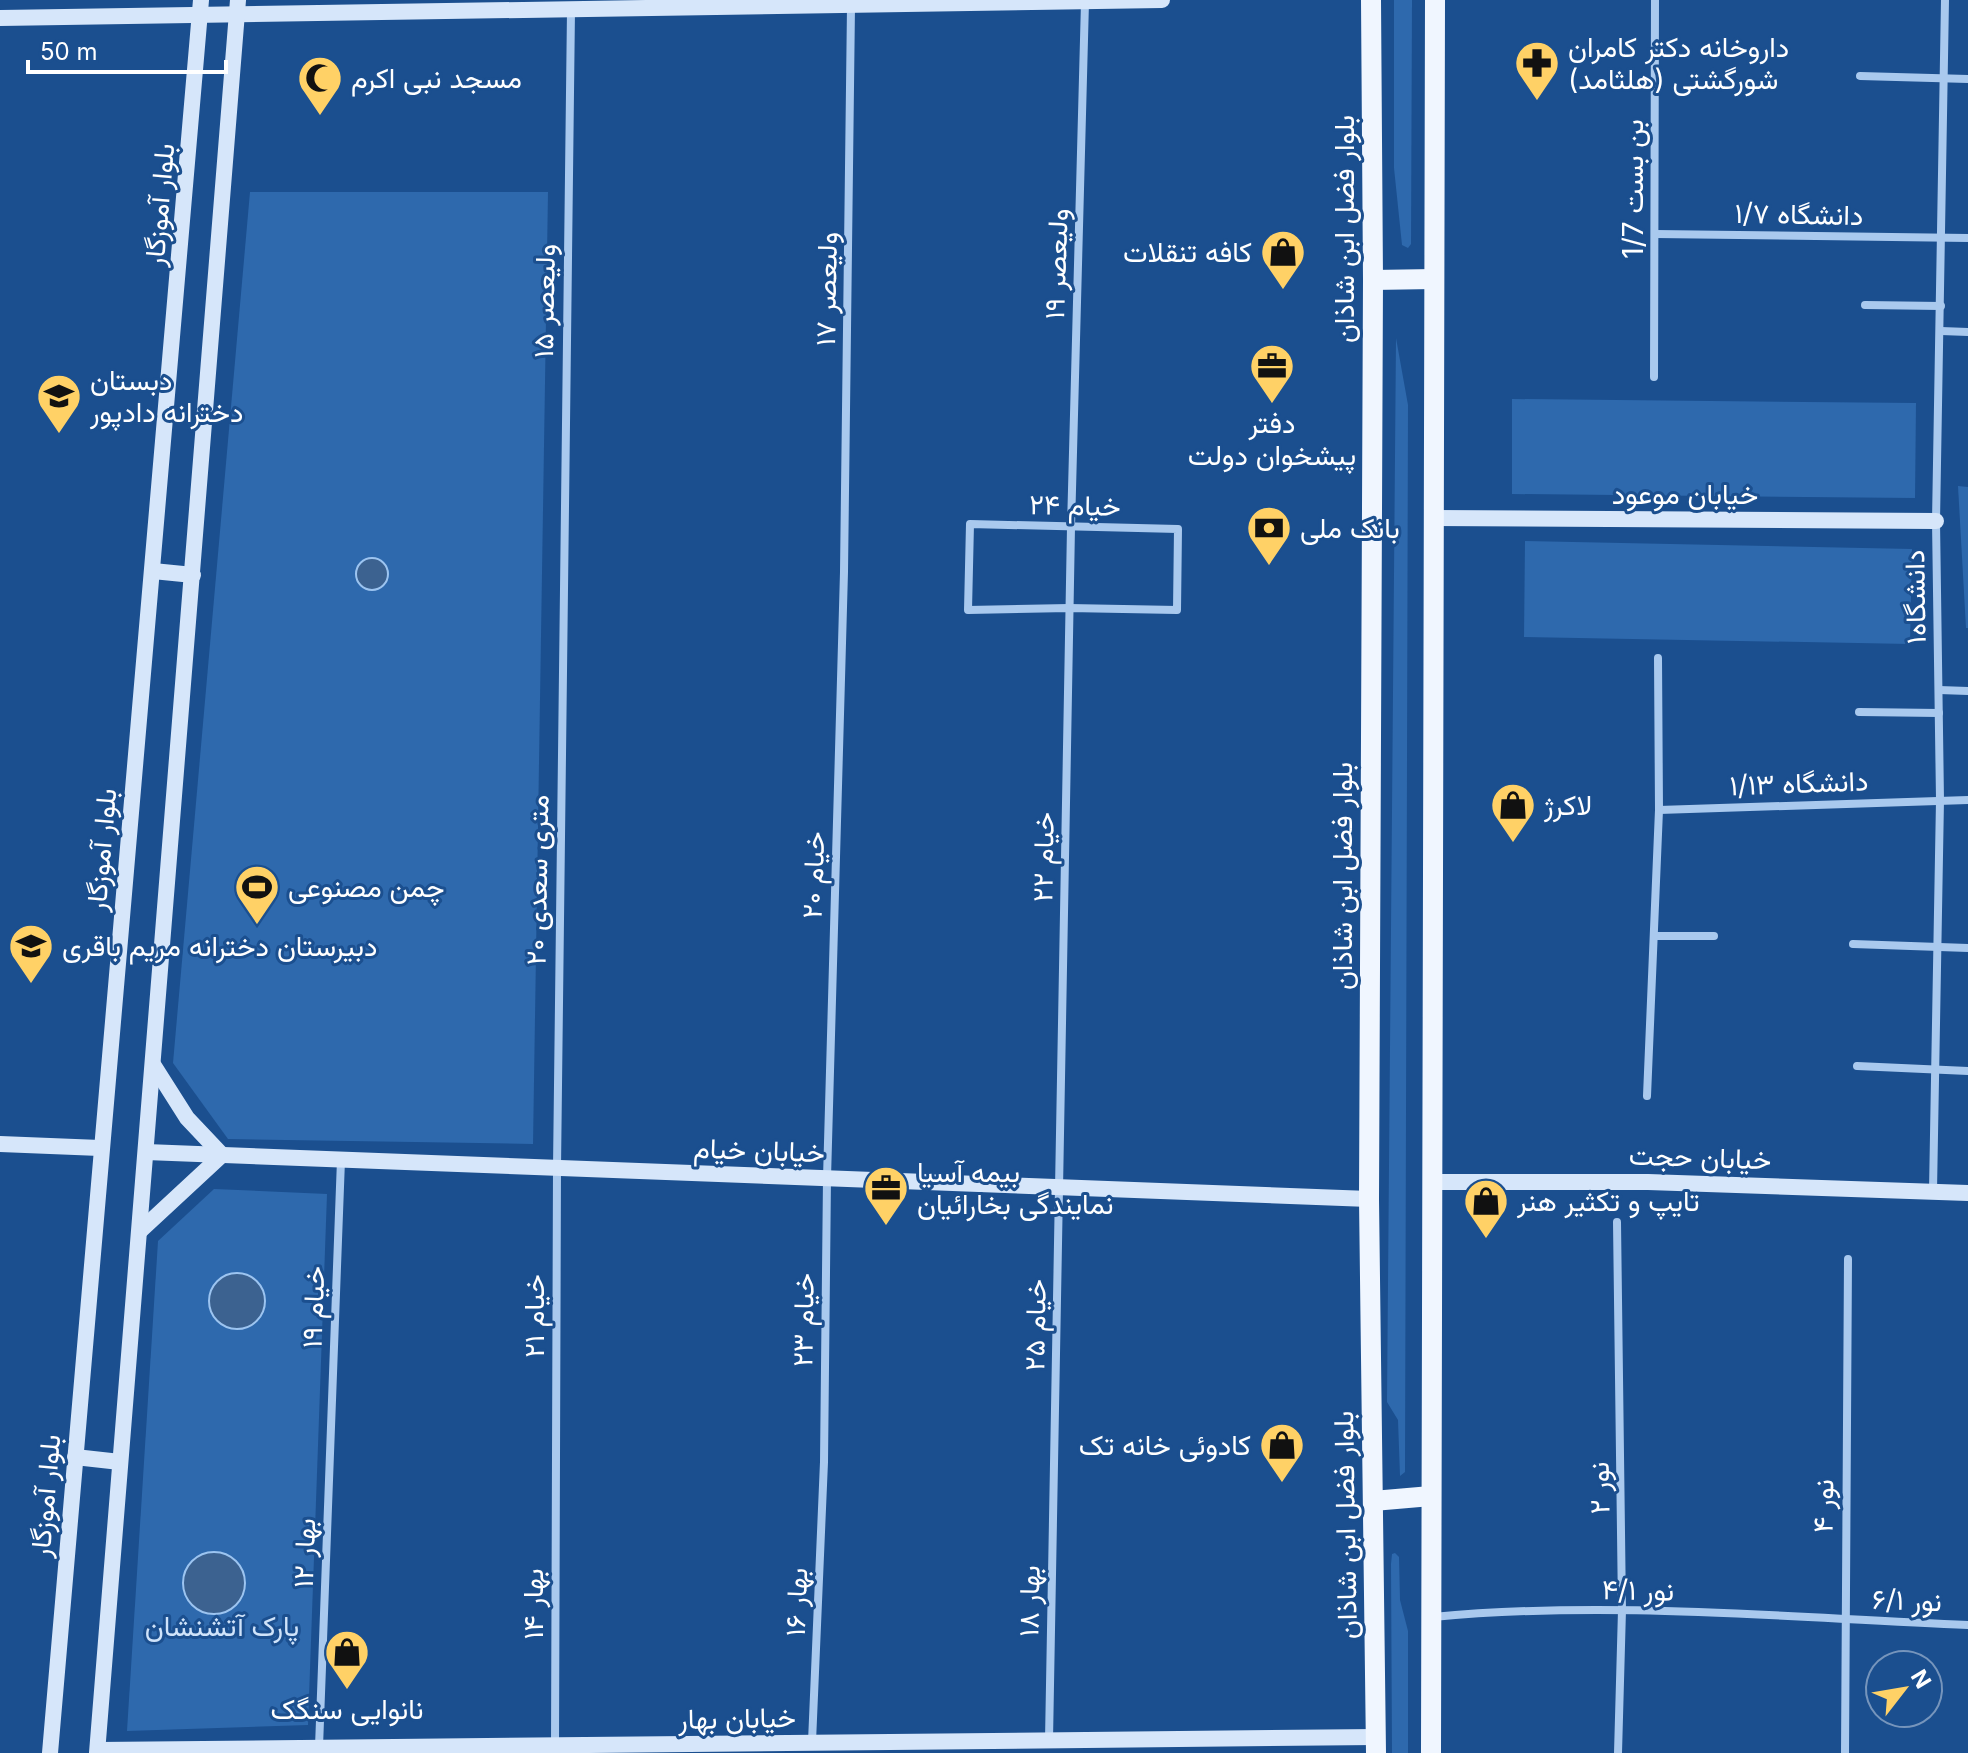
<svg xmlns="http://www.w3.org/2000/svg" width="1968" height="1753" font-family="Inter,Vazirmatn,sans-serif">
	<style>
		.green { fill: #2e69ad }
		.water { fill: #3c6290; stroke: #9cc4f0; stroke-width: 2 }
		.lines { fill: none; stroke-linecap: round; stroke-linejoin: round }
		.street { stroke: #a9c9ee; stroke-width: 8 }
		.secondary { stroke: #d6e6fa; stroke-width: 16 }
		.primary { stroke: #f0f6ff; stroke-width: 20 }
		.labels { text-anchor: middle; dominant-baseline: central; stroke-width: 6; stroke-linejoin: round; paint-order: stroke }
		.poi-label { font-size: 28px; fill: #fff; stroke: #1b4f8f; text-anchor: start }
		.street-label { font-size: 28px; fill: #fff; stroke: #1b4f8f }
		.park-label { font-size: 28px; fill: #cfe3fa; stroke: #1b4f8f }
	</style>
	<rect width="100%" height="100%" fill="#1b4f8f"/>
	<g class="green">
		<polygon points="1394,0 1412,0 1411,244 1408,248 1402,245 1394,168"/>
		<polygon points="250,192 548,192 533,1144 228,1139 173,1063"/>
		<polygon points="1396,338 1408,405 1405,1472 1400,1476 1398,1420 1387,1402"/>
		<polygon points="1512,399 1916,403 1915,498 1512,494"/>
		<polygon points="1958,486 1968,487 1968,628 1966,628"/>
		<polygon points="1525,541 1912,549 1910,644 1524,637"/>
		<polygon points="214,1189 327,1194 308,1725 127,1731 158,1241"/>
		<polygon points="1395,1553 1399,1557 1400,1600 1408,1631 1408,1753 1392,1753 1391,1564 1392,1554"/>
	</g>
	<g class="water">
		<circle cx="372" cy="574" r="16"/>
		<circle cx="237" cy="1301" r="28"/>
		<circle cx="214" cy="1583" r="31"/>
	</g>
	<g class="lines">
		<g class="street">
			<polyline points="1860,76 1968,79"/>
			<polyline points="1655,234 1968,238"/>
			<polyline points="1865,305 1941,306"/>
			<polyline points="1941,331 1968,332"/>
			<polyline points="1654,377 1655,0"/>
			<polygon points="970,524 1178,529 1177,610 1069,608 968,610"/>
			<polyline points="1939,690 1968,691"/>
			<polyline points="1859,712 1939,713"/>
			<polyline points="1659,810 1968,800"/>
			<polyline points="1655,936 1714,936"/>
			<polyline points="1853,944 1968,948"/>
			<polyline points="1857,1066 1968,1071"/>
			<polyline points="1647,1096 1659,810 1658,658"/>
			<polyline points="1933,1191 1940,800 1936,521 1945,0"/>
			<polyline points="1617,1222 1622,1610 1618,1753"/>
			<path d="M1433 1617C1611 1600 1790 1618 1968 1625"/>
			<polyline points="1049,1740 1071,527 1085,2"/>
			<polyline points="812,1742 824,1462 827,1178 844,572 851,6"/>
			<polyline points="555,1745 557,1168 571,10"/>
			<polyline points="319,1747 341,1160"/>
			<polyline points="1845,1753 1848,1259"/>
		</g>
		<g class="secondary">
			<polyline points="0,18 1162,0"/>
			<polyline points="1434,518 1936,521"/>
			<polyline points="153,571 193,575"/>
			<polyline points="0,1144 100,1148"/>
			<polyline points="146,1152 1369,1199"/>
			<polyline points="1431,1182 1648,1182 1968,1193"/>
			<polyline points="140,1231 222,1155 187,1118 154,1066"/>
			<polyline points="75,1457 120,1462"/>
			<polyline points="98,1750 1376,1737"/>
			<polyline points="50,1753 201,0"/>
			<polyline points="97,1753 238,0"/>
		</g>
		<g class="primary">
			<polyline points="1371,0 1373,280 1369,1199 1376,1753"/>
			<polyline points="1373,280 1434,279"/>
			<polyline points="1373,1501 1431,1496"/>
			<polyline points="1431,1753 1435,0"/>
		</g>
	</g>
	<defs>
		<g id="pharmacy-pin" transform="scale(2.3)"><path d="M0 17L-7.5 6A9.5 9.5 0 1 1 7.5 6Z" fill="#ffd166" stroke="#1b4f8f"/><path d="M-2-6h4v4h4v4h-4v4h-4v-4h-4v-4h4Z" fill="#111"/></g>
		<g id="mosque-pin" transform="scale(2.3)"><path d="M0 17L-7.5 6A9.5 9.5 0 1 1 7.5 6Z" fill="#ffd166" stroke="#1b4f8f"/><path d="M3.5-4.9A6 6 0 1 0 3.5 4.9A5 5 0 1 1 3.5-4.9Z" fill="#111"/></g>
		<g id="shop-pin" transform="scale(2.3)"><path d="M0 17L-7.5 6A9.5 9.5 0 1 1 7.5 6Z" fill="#ffd166" stroke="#1b4f8f"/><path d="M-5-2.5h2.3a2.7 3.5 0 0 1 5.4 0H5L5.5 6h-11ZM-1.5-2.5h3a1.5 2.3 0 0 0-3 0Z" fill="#111"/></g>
		<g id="office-pin" transform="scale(2.3)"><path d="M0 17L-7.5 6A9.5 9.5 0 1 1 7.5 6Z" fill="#ffd166" stroke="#1b4f8f"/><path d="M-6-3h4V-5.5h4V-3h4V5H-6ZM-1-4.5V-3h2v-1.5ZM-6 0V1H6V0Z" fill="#111"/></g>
		<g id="school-pin" transform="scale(2.3)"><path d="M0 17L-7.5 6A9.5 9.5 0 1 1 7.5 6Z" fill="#ffd166" stroke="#1b4f8f"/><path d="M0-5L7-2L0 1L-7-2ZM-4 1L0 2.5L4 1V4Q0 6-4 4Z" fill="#111"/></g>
		<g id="bank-pin" transform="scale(2.3)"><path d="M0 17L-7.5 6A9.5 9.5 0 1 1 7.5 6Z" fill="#ffd166" stroke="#1b4f8f"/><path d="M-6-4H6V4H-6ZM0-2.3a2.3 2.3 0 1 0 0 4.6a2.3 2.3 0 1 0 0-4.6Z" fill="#111"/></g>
		<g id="stadium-pin" transform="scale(2.3)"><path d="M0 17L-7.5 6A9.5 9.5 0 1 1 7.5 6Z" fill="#ffd166" stroke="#1b4f8f"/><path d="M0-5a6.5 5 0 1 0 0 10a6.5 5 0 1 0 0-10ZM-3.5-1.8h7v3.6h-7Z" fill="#111"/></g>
	</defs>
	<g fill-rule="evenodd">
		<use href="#pharmacy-pin" x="1537" y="63"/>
		<use href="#mosque-pin" x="320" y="78"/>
		<use href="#shop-pin" x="1283" y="252"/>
		<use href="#office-pin" x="1272" y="366"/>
		<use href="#school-pin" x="59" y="396"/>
		<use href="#bank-pin" x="1269" y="528"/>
		<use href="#shop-pin" x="1513" y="805"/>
		<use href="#stadium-pin" x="257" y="887"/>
		<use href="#school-pin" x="31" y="946"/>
		<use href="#office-pin" x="886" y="1188"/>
		<use href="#shop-pin" x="1486" y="1201"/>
		<use href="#shop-pin" x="1282" y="1445"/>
		<use href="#shop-pin" x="347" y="1652"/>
	</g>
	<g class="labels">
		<g class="poi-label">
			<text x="1568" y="47">داروخانه دکتر کامران<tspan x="1568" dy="32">شورگشتی (هلثامد)</tspan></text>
			<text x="351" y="78">مسجد نبی اکرم</text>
			<text x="1252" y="252" text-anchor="end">کافه تنقلات</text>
			<text x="90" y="380">دبستان<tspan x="90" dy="32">دخترانه دادپور</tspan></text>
			<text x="1272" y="423" text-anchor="middle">دفتر<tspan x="1272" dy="32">پیشخوان دولت</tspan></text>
			<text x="1300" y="528">بانک ملی</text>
			<text x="1544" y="805">لاکرژ</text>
			<text x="288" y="887">چمن مصنوعی</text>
			<text x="62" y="946">دبیرستان دخترانه مریم باقری</text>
			<text x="917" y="1172">بیمه آسیا<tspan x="917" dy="32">نمایندگی بخارائیان</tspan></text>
			<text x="1517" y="1201">تایپ و تکثیر هنر</text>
			<text x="1251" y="1445" text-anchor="end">کادوئی خانه تک</text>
			<text x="347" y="1709" text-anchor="middle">نانوایی سنگک</text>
		</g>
		<g class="street-label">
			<text transform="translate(1633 189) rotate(-90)">بن بست 1/7</text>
			<text transform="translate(159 205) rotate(-85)">بلوار آموزگار</text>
			<text transform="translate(1799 214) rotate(1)">دانشگاه ۱/۷</text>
			<text transform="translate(1344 229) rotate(-90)">بلوار فضل ابن شاذان</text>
			<text transform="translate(1056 264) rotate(-88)">ولیعصر ۱۹</text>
			<text transform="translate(826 289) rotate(-89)">ولیعصر ۱۷</text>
			<text transform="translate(544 301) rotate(-89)">ولیعصر ۱۵</text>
			<text x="1685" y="494">خیابان موعود</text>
			<text transform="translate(1075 505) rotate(1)">خیام ۲۴</text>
			<text transform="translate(1915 597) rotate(-91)">دانشگاه۱</text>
			<text transform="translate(1799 783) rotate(-2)">دانشگاه ۱/۱۳</text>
			<text transform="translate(101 850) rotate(-85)">بلوار آموزگار</text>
			<text transform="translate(1043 857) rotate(-89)">خیام ۲۲</text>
			<text transform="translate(813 875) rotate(-88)">خیام ۲۰</text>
			<text transform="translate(1342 876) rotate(-90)">بلوار فضل ابن شاذان</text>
			<text transform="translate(537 880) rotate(-89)">۲۰ متری سعدی</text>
			<text transform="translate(759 1150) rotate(2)">خیابان خیام</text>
			<text transform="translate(1700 1157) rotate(2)">خیابان حجت</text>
			<text transform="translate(313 1307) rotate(-88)">خیام ۱۹</text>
			<text transform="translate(534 1316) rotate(-90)">خیام ۲۱</text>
			<text transform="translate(803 1320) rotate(-89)">خیام ۲۳</text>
			<text transform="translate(1035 1325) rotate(-89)">خیام ۲۵</text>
			<text transform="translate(1599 1488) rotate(-91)">نور ۲</text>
			<text transform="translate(45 1496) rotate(-85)">بلوار آموزگار</text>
			<text transform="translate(1823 1506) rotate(-89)">نور ۴</text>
			<text transform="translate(1345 1525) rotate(-91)">بلوار فضل ابن شاذان</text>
			<text transform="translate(304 1553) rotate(-88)">بهار ۱۲</text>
			<text transform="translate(1638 1590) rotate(1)">نور ۴/۱</text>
			<text transform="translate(1907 1600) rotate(2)">نور ۶/۱</text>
			<text transform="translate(1029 1601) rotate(-89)">بهار ۱۸</text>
			<text transform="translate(796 1602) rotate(-88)">بهار ۱۶</text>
			<text transform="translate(533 1604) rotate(-90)">بهار ۱۴</text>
			<text transform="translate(737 1718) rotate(-1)">خیابان بهار</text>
		</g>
		<g class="park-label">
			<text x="222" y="1626">پارک آتشنشان</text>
		</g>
	</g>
	<g transform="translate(1904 1689) rotate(59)"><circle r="38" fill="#1b4f8f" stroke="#7695bc" stroke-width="2"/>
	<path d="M0-6L14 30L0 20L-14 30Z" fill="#ffd166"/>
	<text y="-12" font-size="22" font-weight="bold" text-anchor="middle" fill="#ffffff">N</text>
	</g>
	<path d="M28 60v12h198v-12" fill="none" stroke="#ffffff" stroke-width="4"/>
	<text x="40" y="60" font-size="24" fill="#ffffff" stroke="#1b4f8f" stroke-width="6" paint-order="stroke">50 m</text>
</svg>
